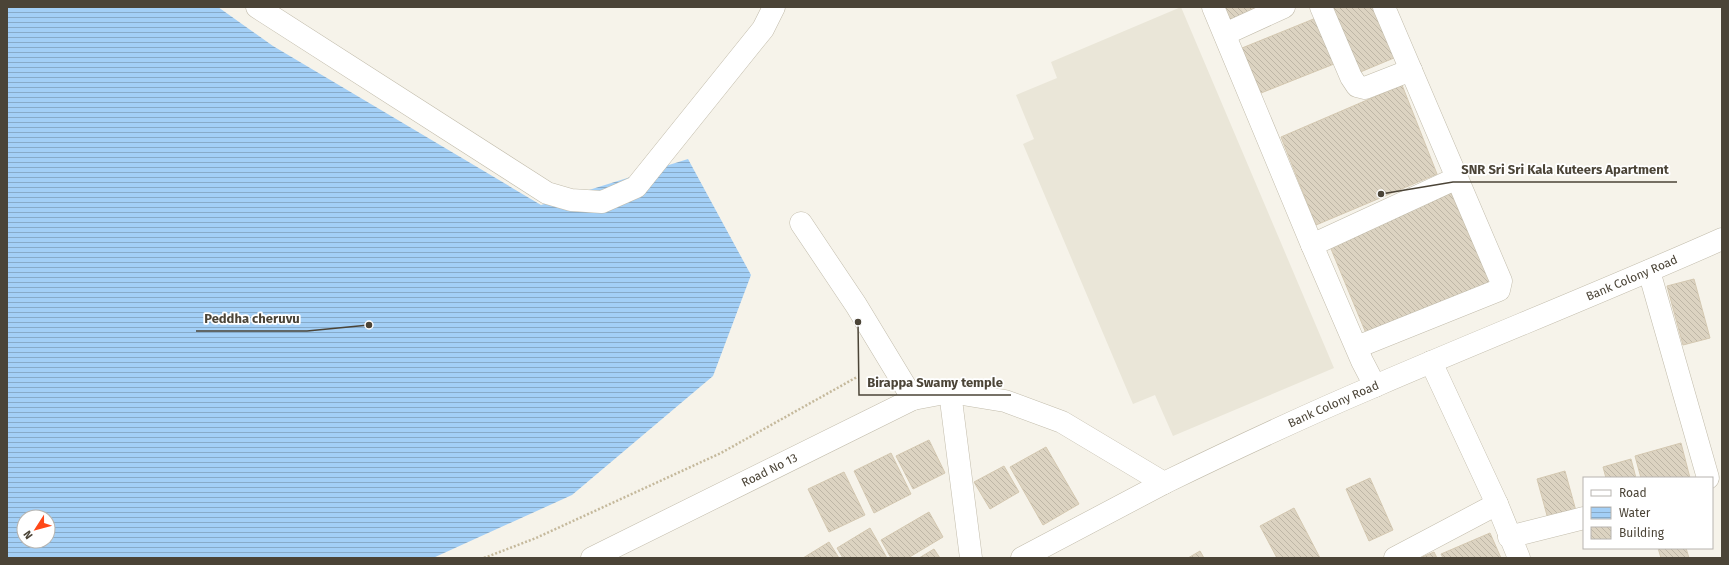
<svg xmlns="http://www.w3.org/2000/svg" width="1729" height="565" font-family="'Fira Sans',sans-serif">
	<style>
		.residential { fill: #eae6d8 }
		.water { fill: url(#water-rules); fill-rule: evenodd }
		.building { fill: url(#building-back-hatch); stroke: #d4c8b1 }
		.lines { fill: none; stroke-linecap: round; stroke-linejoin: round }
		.minor-casing { stroke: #c2bcab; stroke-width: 23 }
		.path { stroke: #c5b99c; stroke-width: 2.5; stroke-dasharray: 2 2; stroke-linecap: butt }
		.minor { stroke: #fff; stroke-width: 22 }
		.labels { text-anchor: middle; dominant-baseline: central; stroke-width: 3.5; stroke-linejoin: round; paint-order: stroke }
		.street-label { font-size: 12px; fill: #4b4437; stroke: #fff }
		.leader { fill: none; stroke: #4b4437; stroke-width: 1.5 }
		.callout-dot { fill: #4b4437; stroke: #fff; stroke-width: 1.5 }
		.callout-label { font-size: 13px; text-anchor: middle; font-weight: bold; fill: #4b4437; stroke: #fff; stroke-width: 3.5; stroke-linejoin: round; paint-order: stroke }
	</style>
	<defs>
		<pattern id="water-rules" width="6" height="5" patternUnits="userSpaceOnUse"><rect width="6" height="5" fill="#a3cff6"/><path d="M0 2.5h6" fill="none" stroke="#87aac8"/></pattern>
		<pattern id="building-back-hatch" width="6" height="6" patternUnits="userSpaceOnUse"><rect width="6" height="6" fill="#dcd3c1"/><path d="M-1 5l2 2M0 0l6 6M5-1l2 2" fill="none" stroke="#beb6a6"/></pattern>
	</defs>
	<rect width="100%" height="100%" fill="#f6f3ea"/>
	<polygon class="residential" points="1181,7 1334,368 1173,436 1155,395 1133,404 1023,144 1034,139 1016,95 1057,78 1051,62"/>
	<path class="water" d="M7 7H218L273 46 541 205 688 159 751 275 713 376 572 495 433 558H7ZM24 517H48V541H24Z"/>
	<g class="building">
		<polygon points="1222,7 1263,7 1228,21"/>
		<polygon points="1329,7 1380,7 1401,55 1358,73"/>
		<polygon points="1316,18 1334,64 1261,93 1242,48"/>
		<polygon points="1402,85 1437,174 1316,225 1281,137"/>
		<polygon points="1451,193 1490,282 1368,338 1329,244"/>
		<polygon points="1694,279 1710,338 1683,345 1667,286"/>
		<polygon points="929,440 945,473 913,489 896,456"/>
		<polygon points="1681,443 1690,478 1641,478 1635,456"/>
		<polygon points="1046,447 1079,504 1043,525 1010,467"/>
		<polygon points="891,453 911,494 874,513 854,471"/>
		<polygon points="1631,459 1636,478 1606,478 1603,467"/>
		<polygon points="1004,466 1019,492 990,509 974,482"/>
		<polygon points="1565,471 1576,511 1548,519 1537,479"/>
		<polygon points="844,472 865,515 829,532 808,489"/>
		<polygon points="1370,478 1393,530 1369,541 1346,489"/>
		<polygon points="1294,508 1320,558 1277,558 1260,526"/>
		<polygon points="929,512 943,537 908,558 891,558 881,540"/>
		<polygon points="870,528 887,558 843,558 837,548"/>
		<polygon points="1490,533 1501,558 1443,558 1441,554"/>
		<polygon points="829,542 839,558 803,558"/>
		<polygon points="1658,548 1686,548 1689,558 1661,558"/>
		<polygon points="934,549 940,558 919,558"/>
		<polygon points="1200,551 1204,558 1188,558"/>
		<polygon points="1434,552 1437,558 1420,558"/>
	</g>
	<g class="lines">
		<g class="minor-casing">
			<g id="minor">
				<polyline points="257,7 547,193 571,200 602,202 636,187 763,29 774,7"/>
				<polyline points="1213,7 1312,245 1362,361 1375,386"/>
				<polyline points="1321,7 1351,77 1357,86 1365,88 1411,70"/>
				<polyline points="1225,34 1284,7"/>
				<polyline points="801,223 856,305 913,399"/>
				<polyline points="1312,245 1457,178"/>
				<polyline points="1649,271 1708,478"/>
				<polyline points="1357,347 1499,290 1501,281 1384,7"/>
				<polyline points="1431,362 1497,504 1519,558"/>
				<polyline points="950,392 971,558"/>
				<polyline points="1509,537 1584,518"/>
				<path id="s1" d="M592 558 913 399 950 392 1005 401 1062 422 1164 483C1234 449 1304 416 1375 386 1491 336 1607 290 1722 239"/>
				<polyline points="1022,558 1164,483"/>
				<polyline points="1395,558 1497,504"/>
			</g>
		</g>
		<polyline class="path" points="484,558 536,538 721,453 857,377"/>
		<use href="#minor" class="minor"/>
	</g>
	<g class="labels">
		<g class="street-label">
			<text stroke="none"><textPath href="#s1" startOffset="1142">Bank Colony Road</textPath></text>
			<text stroke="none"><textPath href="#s1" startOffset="818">Bank Colony Road</textPath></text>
			<text stroke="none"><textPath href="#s1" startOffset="198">Road No 13</textPath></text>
		</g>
	</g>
	<path class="leader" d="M1381 194L1453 182H1677M369 325L307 331H196M858 322L859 395H1011"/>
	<g class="callout-dot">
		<circle cx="1381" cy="194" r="4"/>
		<circle cx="369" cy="325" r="4"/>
		<circle cx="858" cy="322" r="4"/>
	</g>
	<g class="callout-label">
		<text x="1565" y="174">SNR Sri Sri Kala Kuteers Apartment</text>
		<text x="252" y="323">Peddha cheruvu</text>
		<text x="935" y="387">Birappa Swamy temple</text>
	</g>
	<rect width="1729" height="565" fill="none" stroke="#4b4437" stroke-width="16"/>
	<rect x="1583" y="477" width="130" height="72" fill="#ffffff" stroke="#b7b4af"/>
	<rect x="1591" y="490" width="20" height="6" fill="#ffffff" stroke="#b7b4af"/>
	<text x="1619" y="497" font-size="12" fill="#4b4437">Road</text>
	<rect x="1591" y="507" width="20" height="12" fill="url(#water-rules)" stroke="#b7b4af"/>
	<text x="1619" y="517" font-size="12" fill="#4b4437">Water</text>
	<rect x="1591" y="527" width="20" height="12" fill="url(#building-back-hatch)" stroke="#b7b4af"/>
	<text x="1619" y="537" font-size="12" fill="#4b4437">Building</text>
	<g transform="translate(36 529) rotate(234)"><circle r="19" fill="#ffffff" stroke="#b7b4af"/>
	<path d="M0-3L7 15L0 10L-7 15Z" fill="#ff4818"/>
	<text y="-6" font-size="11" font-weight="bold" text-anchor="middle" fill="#4b4437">N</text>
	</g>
</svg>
